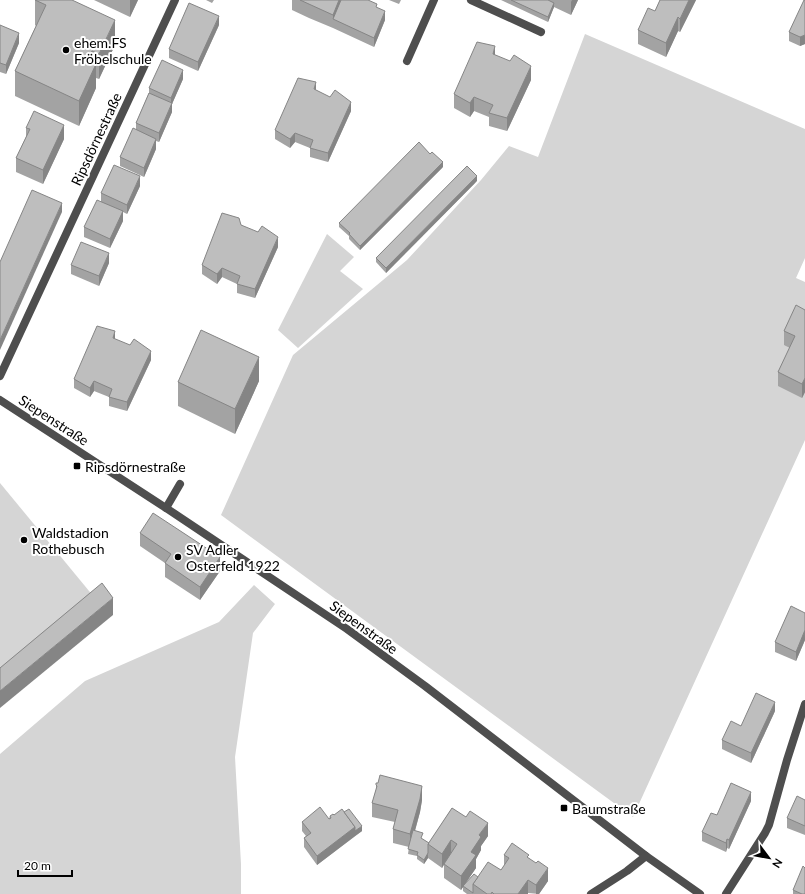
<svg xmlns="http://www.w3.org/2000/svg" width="805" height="894" font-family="Lato,sans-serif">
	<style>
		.green { fill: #d5d5d5 }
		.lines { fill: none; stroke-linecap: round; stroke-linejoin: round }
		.service { stroke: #4e4e4e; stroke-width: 8 }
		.minor { stroke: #4e4e4e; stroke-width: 8 }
		.wall { fill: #a3a3a3 }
		.shaded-wall { fill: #858585 }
		.building { fill: #bebebe; stroke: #858585 }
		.poi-dot { fill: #000; stroke: #fff; stroke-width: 1.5 }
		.labels { text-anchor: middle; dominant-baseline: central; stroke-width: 4; stroke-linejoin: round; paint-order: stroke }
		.poi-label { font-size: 14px; fill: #000; stroke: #fff; text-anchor: start }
		.street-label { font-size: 14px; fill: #000; stroke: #fff }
	</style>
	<rect width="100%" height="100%" fill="#fff"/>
	<g class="green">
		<polygon points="585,34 805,129 805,258 796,278 805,282 805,440 633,817 221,515 293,355 407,260 481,180 509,146 538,157"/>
		<polygon points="327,234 354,257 340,271 363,289 298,348 278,330"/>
		<polygon points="0,483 94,597 0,676"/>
		<polygon points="254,585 275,604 253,633 235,757 241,864 241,894 0,894 0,754 85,681 219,622"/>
	</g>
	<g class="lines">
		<g class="service">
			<polyline points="471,0 541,32"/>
			<polyline points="166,508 180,484"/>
		</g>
		<g class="minor">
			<polyline points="407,61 434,0"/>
			<polyline points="0,376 175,0"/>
			<polyline points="0,400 166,508 347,629 425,686 646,856 700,894"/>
			<polyline points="591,894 627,871 646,856"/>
			<polyline points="726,894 765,833 769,825 787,760 805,704"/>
		</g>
	</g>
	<g class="wall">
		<polygon points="35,0 72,0 115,45 99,79 96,78 96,88 79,126 15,96 15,71 36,26 35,25"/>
		<polygon points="94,0 138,0 130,17"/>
		<polygon points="206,0 214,0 212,3"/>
		<polygon points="292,0 368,0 377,8 385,20 374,47 333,28 309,18 292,10"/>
		<polygon points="389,0 401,0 399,4"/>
		<polygon points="501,0 578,0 571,15 554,7 548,22"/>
		<polygon points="660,0 696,0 680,32 678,31 666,57 638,44 638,30 655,11"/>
		<polygon points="805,0 805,44 800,46 789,41 789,32"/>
		<polygon points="0,25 19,43 6,74 0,72"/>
		<polygon points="219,25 198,71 169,58 169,49"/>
		<polygon points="495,55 531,80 507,131 489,126 489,117 474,111 470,117 454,108 454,94"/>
		<polygon points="183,79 172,104 172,112 159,142 156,141 156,149 144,177 120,166 120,157 136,130 136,123 149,93 149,88"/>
		<polygon points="316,90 351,111 328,162 310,157 310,148 295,142 290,148 275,139 275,130"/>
		<polygon points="26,128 64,139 43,184 16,172 16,158 26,137"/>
		<polygon points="443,167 360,250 349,239 349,236 339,227 339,223"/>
		<polygon points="477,181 386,273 376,262 376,258"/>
		<polygon points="140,186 127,214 123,212 123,221 110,248 84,237 84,227 101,201 101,193"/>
		<polygon points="241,225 278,247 255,298 237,293 237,284 222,277 217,284 202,274 202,265"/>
		<polygon points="109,263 99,286 71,274 71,265"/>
		<polygon points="805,310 805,392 802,398 778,386 778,372 790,348 784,345 784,331"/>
		<polygon points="115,339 151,360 127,411 109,406 109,397 94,391 90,397 74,388 74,379"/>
		<polygon points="259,381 235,434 178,406 178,382"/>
		<polygon points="140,533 220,571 200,600 165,577 165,563 140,546"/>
		<polygon points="805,613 805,640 796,661 775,652 775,642"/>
		<polygon points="775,711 751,763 722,749 722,740 741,726"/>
		<polygon points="376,785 422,800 420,812 415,831 422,839 429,843 452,808 488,836 481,846 481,850 476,859 476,868 465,884 478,877 501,870 504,866 504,855 529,858 548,881 539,894 528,893 528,894 467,894 463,891 463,887 461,890 444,878 444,865 442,868 428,858 424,864 417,859 417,856 408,854 409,847 393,843 393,829 395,822 372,817 372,803 376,790"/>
		<polygon points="805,800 805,835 787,828 787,818"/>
		<polygon points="751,801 729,849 727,848 726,852 702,841 702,832 717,815"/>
		<polygon points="344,812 362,831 317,865 304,847 304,838 306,836 302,831 302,822 329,819 330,816"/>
		<polygon points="793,890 805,894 793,894"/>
	</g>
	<g class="shaded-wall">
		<polygon points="130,0 138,0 130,17"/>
		<polygon points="339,0 345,0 333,19 333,28 333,15"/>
		<polygon points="572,0 578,0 571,15 571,2"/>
		<polygon points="689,0 696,0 680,32 680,19"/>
		<polygon points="554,3 554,7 548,22 548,17"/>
		<polygon points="385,11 385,20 374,47 374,38"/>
		<polygon points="219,16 219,25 198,71 198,62"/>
		<polygon points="678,17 678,31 666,57 666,43"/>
		<polygon points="115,20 115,45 99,79 99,54"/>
		<polygon points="19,33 19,43 6,74 6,65"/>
		<polygon points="805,35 805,44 800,46 800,37"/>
		<polygon points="495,46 495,60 493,54"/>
		<polygon points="92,51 92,72 96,64 96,88 79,126 79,101 88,60"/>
		<polygon points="531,66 531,80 507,131 507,118"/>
		<polygon points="183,70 183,79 172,104 172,112 159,142 159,133 171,106 171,98"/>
		<polygon points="316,82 316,91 314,89"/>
		<polygon points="474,97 474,111 470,117 470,103"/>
		<polygon points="351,102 351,111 328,162 328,153"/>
		<polygon points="64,125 64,139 43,184 43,170"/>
		<polygon points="295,133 295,142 290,148 290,139"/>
		<polygon points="156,139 156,149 144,177 144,168"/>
		<polygon points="443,162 443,167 360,250 360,246"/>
		<polygon points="140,176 140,186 127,214 127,205"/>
		<polygon points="477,176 477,181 386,273 386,268"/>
		<polygon points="62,203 62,212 0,350 0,340"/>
		<polygon points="123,211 123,221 110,248 110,239"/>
		<polygon points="278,237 278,247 255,298 255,289"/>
		<polygon points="109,253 109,263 99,286 99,276"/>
		<polygon points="222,268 222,277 217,284 217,274"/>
		<polygon points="115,331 115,340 113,338"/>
		<polygon points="151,351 151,360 127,411 127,402"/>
		<polygon points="259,357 259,381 235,434 235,409"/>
		<polygon points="805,378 805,392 802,398 802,384"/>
		<polygon points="94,381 94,391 90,397 90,388"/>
		<polygon points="220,557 220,571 200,600 200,587"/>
		<polygon points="113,598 113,615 0,708 0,691"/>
		<polygon points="805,630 805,640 796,661 796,652"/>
		<polygon points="775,702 775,711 751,763 751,753"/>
		<polygon points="422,786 422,800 420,812 410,848 410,834"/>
		<polygon points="751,792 751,801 729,849 729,840"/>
		<polygon points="488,823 488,836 481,846 481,850 476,859 476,868 461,890 461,876 471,852 479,835"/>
		<polygon points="362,826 362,831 355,836 355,831"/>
		<polygon points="355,827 355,836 317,865 317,856"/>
		<polygon points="727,839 727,848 726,852 726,843"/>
		<polygon points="451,840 451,853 444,864 442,868 442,854"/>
		<polygon points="428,853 428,858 424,864 424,860"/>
		<polygon points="548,868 548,881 539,894 536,894 536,885"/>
		<polygon points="528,880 528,894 518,894"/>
	</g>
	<g class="building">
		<polygon points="35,0 72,0 115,20 99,54 92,51 88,60 96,64 79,101 15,71 46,5"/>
		<polygon points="300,0 339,0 333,15"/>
		<polygon points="341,0 368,0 377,4 376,7 385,11 374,38 333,19"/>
		<polygon points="511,0 548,0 554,3 548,17"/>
		<polygon points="660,0 689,0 680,19 678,17 666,43 638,30 648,8 655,11"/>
		<polygon points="804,0 805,0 805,35 800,37 789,32"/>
		<polygon points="189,3 219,16 198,62 169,49"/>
		<polygon points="0,25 19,33 6,65 0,63"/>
		<polygon points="477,42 495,46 493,54 510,61 514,55 531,66 507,118 489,113 493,105 474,97 470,103 454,94"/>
		<polygon points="162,60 183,70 171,98 149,88"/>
		<polygon points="298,78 316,82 314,89 330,97 335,90 351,102 328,153 310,148 313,140 295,133 290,139 275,130"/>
		<polygon points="149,93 172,103 159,133 136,123"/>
		<polygon points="34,111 64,125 43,170 16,158 30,129 26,128"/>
		<polygon points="133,128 156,139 144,168 120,157"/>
		<polygon points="419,142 430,154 432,152 443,162 360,246 349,234 350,233 339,223"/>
		<polygon points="114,165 140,176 127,205 101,193"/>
		<polygon points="467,166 477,176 386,268 376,258"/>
		<polygon points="32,190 62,203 0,340 0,262"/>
		<polygon points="97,200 123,211 110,239 84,227"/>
		<polygon points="222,213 239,218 241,225 258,232 262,226 278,237 255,289 237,284 240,276 222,268 217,274 202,265"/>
		<polygon points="81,242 109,253 99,276 71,265"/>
		<polygon points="796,305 805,310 805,378 802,384 778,372 795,336 784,331"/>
		<polygon points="97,326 115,331 113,338 130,345 134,339 151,351 127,402 109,397 112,389 94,381 90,388 74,379"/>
		<polygon points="201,330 259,357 235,409 178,382"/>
		<polygon points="153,513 220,557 200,587 165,563 171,554 140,533"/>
		<polygon points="102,583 113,598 0,691 0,668"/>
		<polygon points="791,606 805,613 805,630 796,652 775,642"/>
		<polygon points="756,693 775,702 751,753 722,740 731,721 741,726"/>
		<polygon points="380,775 422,786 420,799 410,834 393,829 398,810 372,803 377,786 376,785 376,783 378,783"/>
		<polygon points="731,783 751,792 729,840 727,839 726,843 702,832 711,813 717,815"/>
		<polygon points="797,796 805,800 805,826 787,818"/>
		<polygon points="320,807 329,819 331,818 330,816 333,814 334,815 342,809 355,827 317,856 304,838 311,833 302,822"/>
		<polygon points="452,808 466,817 470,811 488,823 479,835 481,837 471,852 476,855 461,876 444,864 457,844 451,840 442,854 428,844"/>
		<polygon points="349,809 362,826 355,831 355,827 344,812"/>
		<polygon points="413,830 423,833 421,838 429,843 428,844 428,853 424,860 417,855 418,852 408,849"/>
		<polygon points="512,843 529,855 527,857 536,863 538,861 548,868 536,885 528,880 518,894 494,894 492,892 491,894 487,894 473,884 488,862 501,870 509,858 504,855"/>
		<polygon points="803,866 805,868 805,894 802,894 793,890"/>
		<polygon points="474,874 478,877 473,884 473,893 463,886"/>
	</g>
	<g class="poi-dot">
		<circle cx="66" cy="50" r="4"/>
		<rect x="73" y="462" width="8" height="8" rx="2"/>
		<circle cx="24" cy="540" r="4"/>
		<circle cx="178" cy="557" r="4"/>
		<rect x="560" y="804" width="8" height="8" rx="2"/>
	</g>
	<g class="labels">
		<g class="poi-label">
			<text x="74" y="42">ehem.FS<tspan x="74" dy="16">Fröbelschule</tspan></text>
			<text x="85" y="466">Ripsdörnestraße</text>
			<text x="32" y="532">Waldstadion<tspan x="32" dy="16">Rothebusch</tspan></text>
			<text x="186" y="549">SV Adler<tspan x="186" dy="16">Osterfeld 1922</tspan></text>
			<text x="572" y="808">Baumstraße</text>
		</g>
		<g class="street-label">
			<text transform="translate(96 139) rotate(-65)">Ripsdörnestraße</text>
			<text transform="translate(54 420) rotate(33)">Siepenstraße</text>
			<text transform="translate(364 627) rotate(36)">Siepenstraße</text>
		</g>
	</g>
	<g transform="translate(769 858) rotate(122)" stroke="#ffffff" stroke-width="3" paint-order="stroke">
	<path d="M0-3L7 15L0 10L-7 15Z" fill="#000000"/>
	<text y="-6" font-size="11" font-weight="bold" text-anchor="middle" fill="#000000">N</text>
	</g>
	<path d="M18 870v6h54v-6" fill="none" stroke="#000000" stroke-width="2"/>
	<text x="24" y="870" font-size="12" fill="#000000" stroke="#ffffff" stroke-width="3" paint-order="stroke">20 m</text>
</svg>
